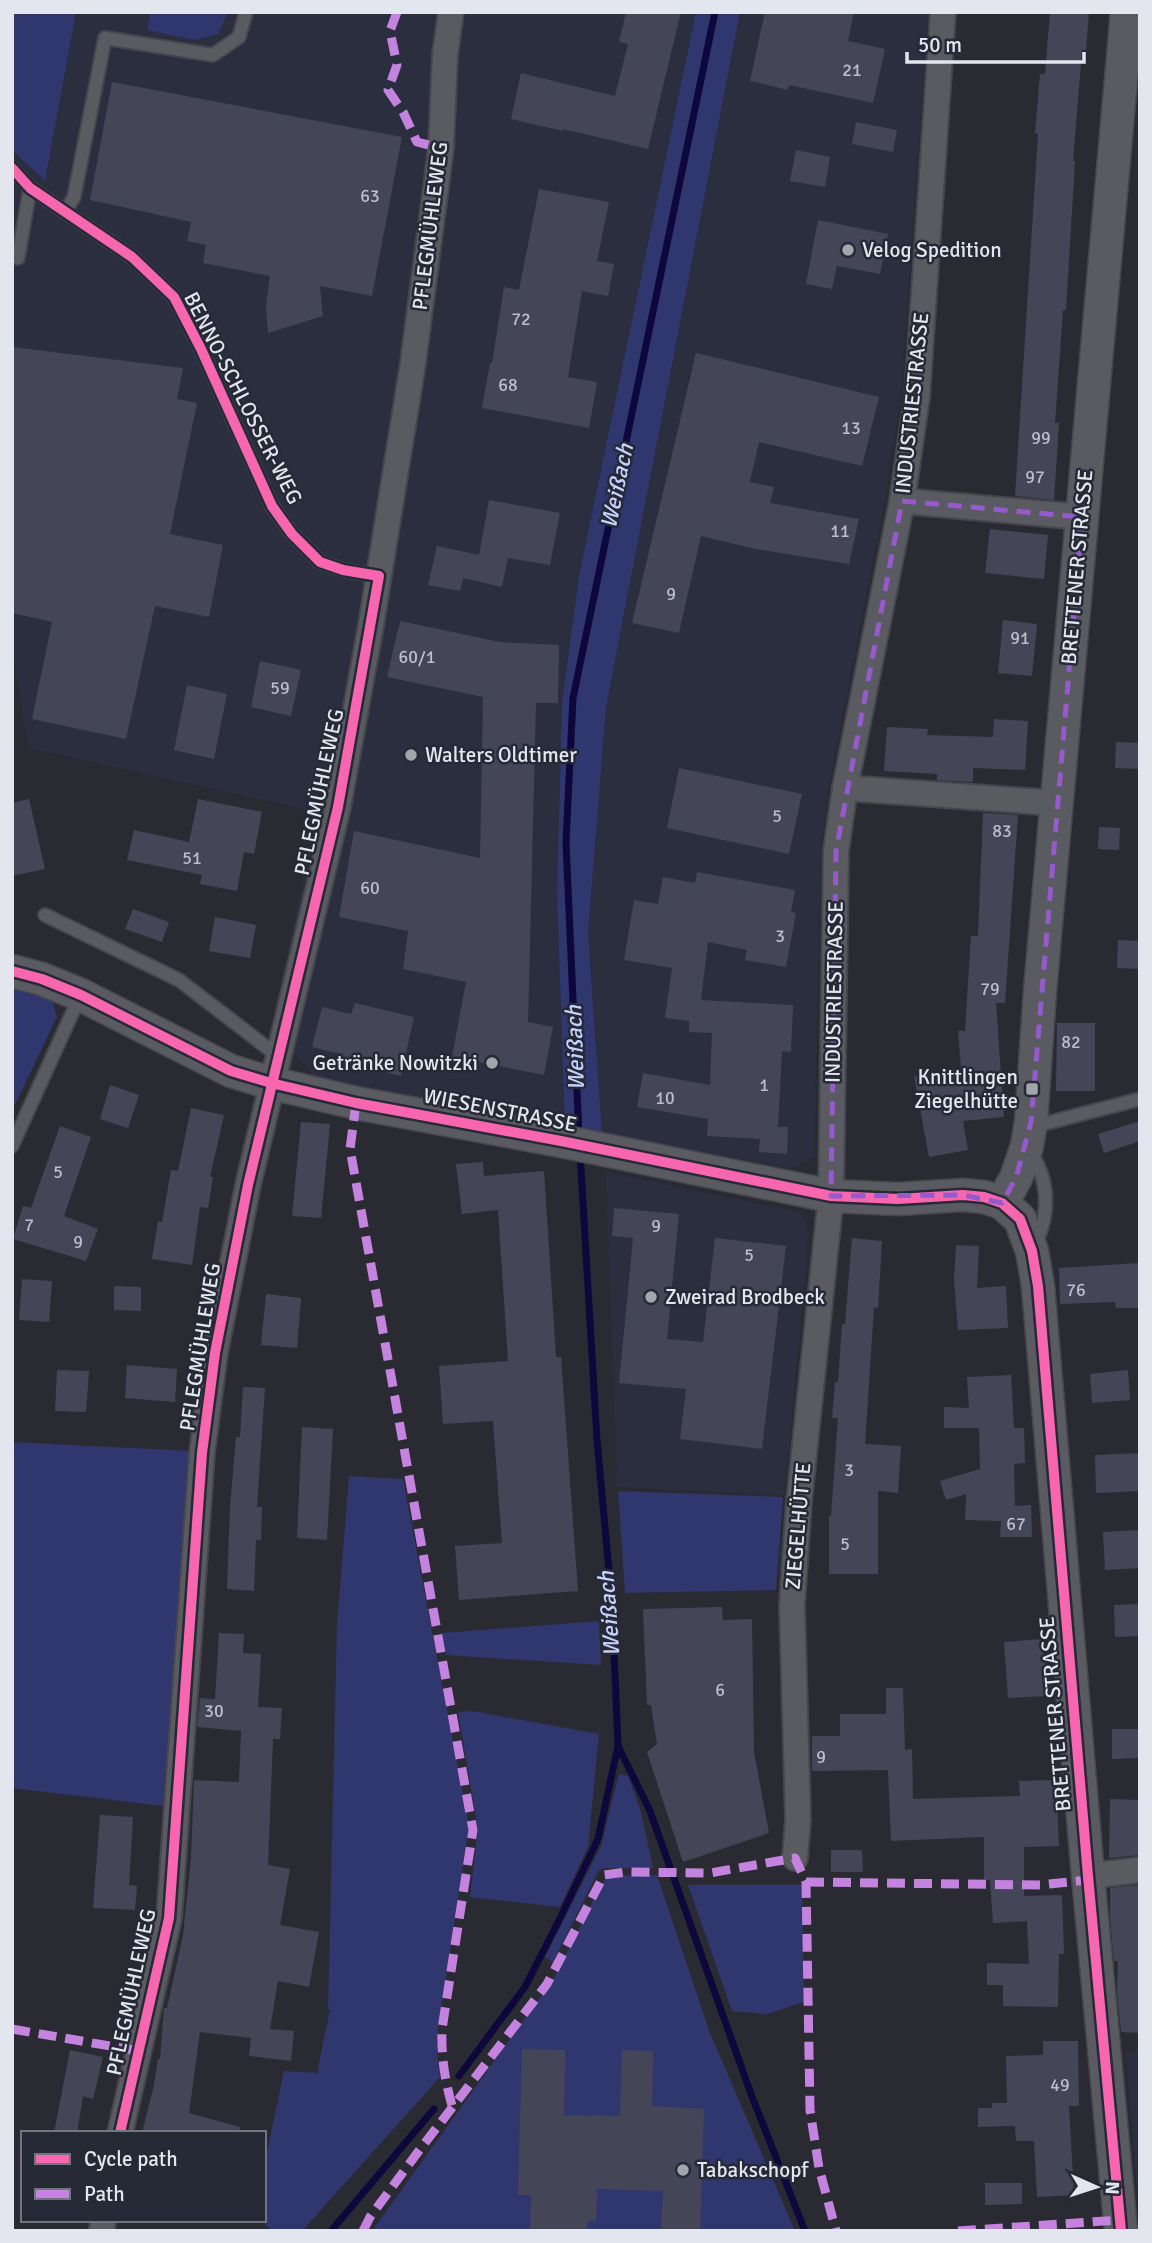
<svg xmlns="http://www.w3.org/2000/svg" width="1152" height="2243" font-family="Signika,sans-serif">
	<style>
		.built { fill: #2b2e3f }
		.green { fill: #30366e }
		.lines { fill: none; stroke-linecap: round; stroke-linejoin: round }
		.stream { stroke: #0d073c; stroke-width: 7 }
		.building { fill: #444658 }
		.service-casing { stroke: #46474d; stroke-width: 16 }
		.minor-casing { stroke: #46474d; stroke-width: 28 }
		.tertiary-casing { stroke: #46474d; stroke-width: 35 }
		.service { stroke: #5a5b60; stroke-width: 12 }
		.minor { stroke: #5a5b60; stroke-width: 24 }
		.tertiary { stroke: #5a5b60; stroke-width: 32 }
		.quiet { stroke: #c483df; stroke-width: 9; stroke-dasharray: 18 9; stroke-linecap: butt }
		.cycleway-casing { stroke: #262936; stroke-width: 15 }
		.cycleway { stroke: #f766af; stroke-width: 10 }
		.marked { fill: none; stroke: #955acb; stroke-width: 5; stroke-dasharray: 14 9; stroke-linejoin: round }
		.poi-dot { fill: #a3a5ad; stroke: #262936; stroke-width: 2.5 }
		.labels { text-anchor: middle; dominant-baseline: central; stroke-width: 5; stroke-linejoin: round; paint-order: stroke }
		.number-label { font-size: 18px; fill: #bcbec9 }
		.street-label { font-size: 21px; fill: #e4e6ef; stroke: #262936 }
		.poi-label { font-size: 21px; fill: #e4e6ef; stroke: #262936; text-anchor: start }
		.water-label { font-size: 23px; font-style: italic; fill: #c6d0fe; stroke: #262936 }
	</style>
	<rect width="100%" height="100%" fill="#2a2b32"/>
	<g class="built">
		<polygon points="76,12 150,12 147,30 218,34 228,12 696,12 579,576 562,702 557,892 565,1129 331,1082 313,1077 304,1064 271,1029 317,812 29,748 12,649 12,150 45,180"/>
		<polygon points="740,12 928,12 901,394 884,505 829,785 821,845 814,1156 792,1169 602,1133 588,933 606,707"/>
		<polygon points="606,1172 798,1212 806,1222 808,1248 784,1495 617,1487"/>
		<polygon points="1140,2050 1140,2230 1126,2051"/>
	</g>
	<g class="green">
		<polygon points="12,12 76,12 45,181 12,150"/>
		<polygon points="150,12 228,12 218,34 194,40 147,30"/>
		<polygon points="696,12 740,12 606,707 588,933 602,1133 565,1129 557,892 562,702 579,576"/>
		<polygon points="12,988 52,1000 57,1017 12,1111"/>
		<polygon points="12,1442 192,1451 163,1806 12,1788"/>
		<polygon points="349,1476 403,1479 469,1826 438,2029 437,2052 440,2077 302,2231 273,2231 260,2220 264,2220 264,2166 284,2071 317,2073 330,2010 328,2009 337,1624"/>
		<polygon points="618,1491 783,1497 776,1590 625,1593"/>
		<polygon points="599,1621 601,1665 446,1655 442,1633"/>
		<polygon points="472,1711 599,1734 588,1847 560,1907 470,1897 478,1829 458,1712"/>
		<polygon points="619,1774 628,1776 641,1812 653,1868 606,1868 599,1870 553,1962 545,1957 601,1846"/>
		<polygon points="657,1875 710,2033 795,2231 372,2231 554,1978 601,1885 608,1876"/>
		<polygon points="688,1885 802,1885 804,2002 767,2014 732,2011"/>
	</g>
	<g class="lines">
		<g class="stream">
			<polyline points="579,1136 566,842 573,698 715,12"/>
			<polyline points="580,1152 597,1440 612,1604 618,1746 650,1811 751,2094 805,2231"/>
			<polyline points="459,2076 525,1987 560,1918 598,1839 618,1746"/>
			<polyline points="331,2231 434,2109"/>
		</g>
	</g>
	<g class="building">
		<polygon points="626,12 681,12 648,149 563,129 563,131 511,119 521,73 615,96 628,44 619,42"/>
		<polygon points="765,12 854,12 848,41 885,49 873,103 789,85 788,90 750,81"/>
		<polygon points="1050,12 1089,12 1086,50 1082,50 1073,161 1075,161 1066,310 1063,310 1055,423 1059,423 1054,500 1015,496 1038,134 1035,133 1040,74 1045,74"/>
		<polygon points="112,82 402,137 372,296 320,286 323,316 268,333 266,306 270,276 203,263 206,245 187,241 191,222 90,200"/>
		<polygon points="856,122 897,130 893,152 852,144"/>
		<polygon points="796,150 830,157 825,187 790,181"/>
		<polygon points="539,189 609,202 597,261 614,264 608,296 582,291 568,377 597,382 589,428 482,408 490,363 492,363 504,287 519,290"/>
		<polygon points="818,220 888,234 880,274 837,266 832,289 806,284"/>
		<polygon points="12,347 183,368 177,399 197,403 170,534 223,545 209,617 155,606 126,739 32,719 52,622 12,613"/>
		<polygon points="696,353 879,397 862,466 759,442 750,482 774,487 770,503 859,519 849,564 756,549 701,536 679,633 632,623"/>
		<polygon points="489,500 560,513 550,565 508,558 502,587 463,578 460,591 428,585 437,546 479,555"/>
		<polygon points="990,529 1048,535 1044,579 985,573"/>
		<polygon points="1003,620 1037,624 1032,676 998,673"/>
		<polygon points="400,621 500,642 559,645 558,703 536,703 528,1022 553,1027 544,1075 452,1057 466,982 403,969 408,931 339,917 354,831 480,858 483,697 387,677"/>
		<polygon points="260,661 301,670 291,716 251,707"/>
		<polygon points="187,685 227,694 214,759 174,750"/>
		<polygon points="994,719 1028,721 1025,770 973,768 973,782 937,780 937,774 884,771 887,727 928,729 927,735 993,737"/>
		<polygon points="1116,742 1140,743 1140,769 1115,768"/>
		<polygon points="679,768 802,794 789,854 667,828"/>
		<polygon points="29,799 45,869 12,876 12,803"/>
		<polygon points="198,799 262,812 254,854 244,852 237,891 200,884 202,875 127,860 134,830 189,842"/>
		<polygon points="983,813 1018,815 1005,1003 996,1003 1004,1117 963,1121 968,1150 929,1157 914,1076 961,1068 958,1031 965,1031 971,936 978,936"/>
		<polygon points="1099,827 1120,828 1119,850 1098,849"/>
		<polygon points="697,872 795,890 791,912 796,913 786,967 745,960 747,950 708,942 701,1000 793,1005 791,1052 782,1051 778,1127 788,1127 787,1154 759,1152 760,1139 707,1136 708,1119 637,1107 643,1073 710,1085 712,1033 689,1032 689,1021 665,1018 672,968 624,960 634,900 658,904 663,877 695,883"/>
		<polygon points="133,909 169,922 162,942 125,929"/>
		<polygon points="215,917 256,925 250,958 209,951"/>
		<polygon points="1118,940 1140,941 1140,969 1117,968"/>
		<polygon points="355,1003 414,1017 401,1076 342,1062 341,1054 312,1047 322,1007 351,1014"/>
		<polygon points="1057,1023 1095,1023 1095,1091 1056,1091"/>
		<polygon points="110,1085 139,1095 128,1128 100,1119"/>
		<polygon points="191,1108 224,1115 210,1177 213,1177 208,1208 200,1207 192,1265 152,1259 158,1221 162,1222 171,1170 178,1171"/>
		<polygon points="1140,1121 1140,1141 1104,1153 1098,1134"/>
		<polygon points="301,1122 330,1124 321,1218 292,1216"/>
		<polygon points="60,1126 91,1137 64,1216 98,1229 86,1261 13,1239 23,1206 31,1208"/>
		<polygon points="483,1162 484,1176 544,1171 556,1357 561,1357 578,1591 459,1600 455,1546 502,1543 493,1421 443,1424 439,1366 508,1361 498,1210 462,1214 456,1164"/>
		<polygon points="614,1208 679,1214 667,1339 703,1342 715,1238 786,1246 762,1449 680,1439 686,1389 619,1383 633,1238 612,1236"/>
		<polygon points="852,1238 882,1241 878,1308 874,1307 865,1444 901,1446 898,1493 878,1491 878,1574 829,1574 829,1516 831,1516 838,1418 832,1418 835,1382 838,1382 842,1324 845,1324"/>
		<polygon points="956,1245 979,1246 977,1288 1006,1286 1008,1328 958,1330 954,1279"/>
		<polygon points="1140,1263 1140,1308 1116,1308 1115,1302 1060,1304 1059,1268"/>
		<polygon points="22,1279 52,1281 49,1322 19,1320"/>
		<polygon points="114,1286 141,1287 141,1311 114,1310"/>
		<polygon points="266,1294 301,1298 297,1348 261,1345"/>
		<polygon points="127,1365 177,1369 175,1402 125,1398"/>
		<polygon points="57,1370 89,1371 86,1412 55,1411"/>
		<polygon points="1128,1370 1130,1400 1092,1403 1090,1374"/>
		<polygon points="1011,1375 1014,1428 1024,1428 1025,1463 1014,1464 1015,1506 1031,1505 1032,1537 1000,1537 1001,1521 965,1520 966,1494 946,1500 940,1481 980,1469 979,1428 944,1428 944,1407 969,1408 967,1377"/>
		<polygon points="243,1387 265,1388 257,1507 262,1507 261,1540 256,1540 254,1591 227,1589 230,1506 236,1437 240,1437"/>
		<polygon points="302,1427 333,1429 327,1540 297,1538"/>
		<polygon points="1140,1453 1140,1491 1096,1493 1095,1455"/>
		<polygon points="1140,1530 1140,1568 1105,1570 1103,1532"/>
		<polygon points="1140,1604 1140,1636 1115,1637 1114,1605"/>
		<polygon points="722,1607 723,1620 752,1619 754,1752 769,1833 683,1862 647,1752 657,1744 651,1705 647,1705 643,1609"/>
		<polygon points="219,1633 244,1634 243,1653 261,1654 258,1707 282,1708 280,1739 273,1739 268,1865 290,1869 280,1925 319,1932 309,1987 278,1981 270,2029 294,2031 291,2061 249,2056 251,2038 200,2032 189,2113 240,2127 239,2133 142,2133 154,2085 158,2059 160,2059 164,2008 167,2008 183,1935 191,1858 194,1780 239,1782 241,1731 197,1727 200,1698 215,1699"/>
		<polygon points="1043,1639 1047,1696 1008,1698 1004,1642"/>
		<polygon points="886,1688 903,1688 905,1750 912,1749 913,1799 1020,1796 1019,1781 1056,1780 1059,1846 1024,1847 1024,1896 1062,1895 1064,1954 1059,1954 1058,2007 1003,2006 1003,1985 987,1985 987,1963 1029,1964 1027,1921 993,1923 990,1880 984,1880 984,1837 891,1841 888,1770 812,1771 812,1736 840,1736 840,1714 886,1714"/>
		<polygon points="1112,1729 1140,1729 1140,1758 1112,1759"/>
		<polygon points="1110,1799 1140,1800 1140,1855 1110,1858 1109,1857"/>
		<polygon points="100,1815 133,1817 129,1885 137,1886 135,1910 93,1908"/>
		<polygon points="831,1850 862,1850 863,1872 831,1872"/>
		<polygon points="1140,1885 1140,2033 1121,2032 1117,1993 1118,1961 1114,1961 1110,1918 1110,1888"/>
		<polygon points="1043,2041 1078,2041 1079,2106 1069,2106 1074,2195 1037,2197 1034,2141 1016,2141 1015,2126 978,2127 978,2108 992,2108 992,2103 1007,2103 1006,2056 1043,2055"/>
		<polygon points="522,2049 565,2050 564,2115 620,2116 622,2050 653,2051 652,2106 704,2109 700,2231 661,2231 663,2191 597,2189 596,2221 588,2221 587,2231 530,2231 531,2195 518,2195"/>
		<polygon points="70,2050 103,2057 93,2099 83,2096 77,2133 54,2133"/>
		<polygon points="985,2183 1022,2183 1022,2204 985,2205"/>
	</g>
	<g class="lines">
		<g class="service-casing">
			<g id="service">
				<polyline points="12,168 30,188 132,257 174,297 201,349 272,506 292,534 320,562 343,570 379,576"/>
				<polyline points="65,212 74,197 105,38 213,55 239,37 246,12"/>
				<polyline points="18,258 30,188"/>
				<polyline points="45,915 179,980 278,1056"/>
				<polyline points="1031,1122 1047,1123 1140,1099"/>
				<polyline points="12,1146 80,996"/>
				<path d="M1029 1150C1049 1178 1051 1213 1035 1244"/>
			</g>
		</g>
		<g class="minor-casing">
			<g id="minor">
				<polyline points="902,501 1082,517"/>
				<polyline points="845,788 1056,803"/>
				<polyline points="795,1858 798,1819 792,1605 799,1502 831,1196 836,851 845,788 902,501 917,397 943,12"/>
				<polyline points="1088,1876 1140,1870"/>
				<polyline points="120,2133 169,1918 202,1453 215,1353 248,1185 338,807 371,625 413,363 441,148 445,55 451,12"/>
				<polyline points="102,2231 103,2220"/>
			</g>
		</g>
		<g class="tertiary-casing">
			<g id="tertiary">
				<polyline points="12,971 42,979 81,995 231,1071 271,1083 356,1103 561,1141 831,1196 898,1199 963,1195 984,1197 1002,1203 1020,1219 1032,1251 1038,1286 1088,1876 1121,2231"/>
				<polyline points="1002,1203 1016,1178 1027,1146 1031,1122 1040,991 1127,12"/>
			</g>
		</g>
		<use href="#service" class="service"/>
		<use href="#minor" class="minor"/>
		<use href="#tertiary" class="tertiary"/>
		<g class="quiet">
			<polyline points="397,12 390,31 397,65 388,90 403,112 417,142 441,148"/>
			<path d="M356 1103 350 1149 473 1830 442 2029C441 2057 445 2082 453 2109"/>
			<polyline points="806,1882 1040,1885 1088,1880"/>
			<polyline points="12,2029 139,2051"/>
			<polyline points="363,2231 370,2217 418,2152 547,1984 604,1875 626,1872 710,1873 795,1858 806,1882 810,2110 819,2168 836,2231"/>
			<polyline points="958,2231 1120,2220"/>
		</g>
		<g class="cycleway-casing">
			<g id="cycleway">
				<polyline points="12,168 30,188 132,257 174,297 201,349 272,506 292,534 320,562 343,570 379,576 338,807 248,1185 215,1353 202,1453 169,1918 120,2133"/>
				<polyline points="12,971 42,979 81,995 231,1071 271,1083 356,1103 561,1141 831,1196 898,1199 963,1195 984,1197 1002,1203 1020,1219 1032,1251 1038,1286 1088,1876 1121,2231"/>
			</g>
		</g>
		<use href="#cycleway" class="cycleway"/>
	</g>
	<path class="marked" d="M902 501 1082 517 1031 1122 1016 1178 1002 1203 963 1195 831 1196 836 851Z"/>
	<g class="poi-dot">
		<circle cx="848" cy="250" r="7"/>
		<circle cx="411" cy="755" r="7"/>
		<circle cx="492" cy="1063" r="7"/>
		<rect x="1025" y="1082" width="14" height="14" rx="3.5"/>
		<circle cx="651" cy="1297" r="7"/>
		<circle cx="683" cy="2170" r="7"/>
	</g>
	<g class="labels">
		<g class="number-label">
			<text x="852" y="70">21</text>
			<text x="370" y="196">63</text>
			<text x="521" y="319">72</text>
			<text x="508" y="385">68</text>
			<text x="851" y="428">13</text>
			<text x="1041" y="438">99</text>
			<text x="1035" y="477">97</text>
			<text x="840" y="531">11</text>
			<text x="671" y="594">9</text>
			<text x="1020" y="638">91</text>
			<text x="417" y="657">60/1</text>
			<text x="280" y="688">59</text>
			<text x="777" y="816">5</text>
			<text x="1002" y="831">83</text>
			<text x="192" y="858">51</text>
			<text x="370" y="888">60</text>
			<text x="780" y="936">3</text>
			<text x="990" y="989">79</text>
			<text x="1071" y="1042">82</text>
			<text x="764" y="1085">1</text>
			<text x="665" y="1098">10</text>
			<text x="58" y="1172">5</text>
			<text x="29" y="1225">7</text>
			<text x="656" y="1226">9</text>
			<text x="78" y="1242">9</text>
			<text x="749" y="1255">5</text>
			<text x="1076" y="1290">76</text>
			<text x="849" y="1470">3</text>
			<text x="1016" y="1524">67</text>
			<text x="845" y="1544">5</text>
			<text x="720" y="1690">6</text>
			<text x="214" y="1711">30</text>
			<text x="821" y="1757">9</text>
			<text x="1060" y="2085">49</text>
		</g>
		<g class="street-label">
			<text transform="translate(430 226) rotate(-83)">PFLEGMÜHLEWEG</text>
			<text transform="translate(243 398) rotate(63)">BENNO-SCHLOSSER-WEG</text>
			<text transform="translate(912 403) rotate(-84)">INDUSTRIESTRASSE</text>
			<text transform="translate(1077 567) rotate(-85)">BRETTENER STRASSE</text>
			<text transform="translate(319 792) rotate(-78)">PFLEGMÜHLEWEG</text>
			<text transform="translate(834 992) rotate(-89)">INDUSTRIESTRASSE</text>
			<text transform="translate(500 1110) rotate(11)">WIESENSTRASSE</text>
			<text transform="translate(200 1347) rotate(-81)">PFLEGMÜHLEWEG</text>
			<text transform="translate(798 1526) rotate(-85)">ZIEGELHÜTTE</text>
			<text transform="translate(1055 1714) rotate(-95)">BRETTENER STRASSE</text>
			<text transform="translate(131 1992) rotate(-78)">PFLEGMÜHLEWEG</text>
		</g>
		<g class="poi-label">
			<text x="862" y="250">Velog Spedition</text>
			<text x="425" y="755">Walters Oldtimer</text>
			<text x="478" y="1063" text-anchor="end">Getränke Nowitzki</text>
			<text x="1018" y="1077" text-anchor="end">Knittlingen<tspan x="1018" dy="24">Ziegelhütte</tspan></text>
			<text x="665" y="1297">Zweirad Brodbeck</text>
			<text x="697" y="2170">Tabakschopf</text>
		</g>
		<g class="water-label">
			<text transform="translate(617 486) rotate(-78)">Weißach</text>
			<text transform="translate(575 1048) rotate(-92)">Weißach</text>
			<text transform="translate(609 1614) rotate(-94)">Weißach</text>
		</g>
	</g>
	<rect width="1152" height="2243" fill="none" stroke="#e4e6ef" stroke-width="28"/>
	<rect x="21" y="2131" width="245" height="91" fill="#262936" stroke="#727580" stroke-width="2"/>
	<rect x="35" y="2154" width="35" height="10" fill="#f766af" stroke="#727580" stroke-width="2"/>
	<text x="84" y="2166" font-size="21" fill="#e4e6ef">Cycle path</text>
	<rect x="35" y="2189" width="35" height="10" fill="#c483df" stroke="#727580" stroke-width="2"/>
	<text x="84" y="2201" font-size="21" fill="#e4e6ef">Path</text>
	<g transform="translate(1096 2187) rotate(93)" stroke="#262936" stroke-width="5" paint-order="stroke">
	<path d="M0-5L12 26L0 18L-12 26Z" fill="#e4e6ef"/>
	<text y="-10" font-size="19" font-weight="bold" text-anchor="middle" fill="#e4e6ef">N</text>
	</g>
	<path d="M907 52v10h177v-10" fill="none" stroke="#e4e6ef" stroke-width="3.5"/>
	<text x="918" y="52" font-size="21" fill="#e4e6ef" stroke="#262936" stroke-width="5" paint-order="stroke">50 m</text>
</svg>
